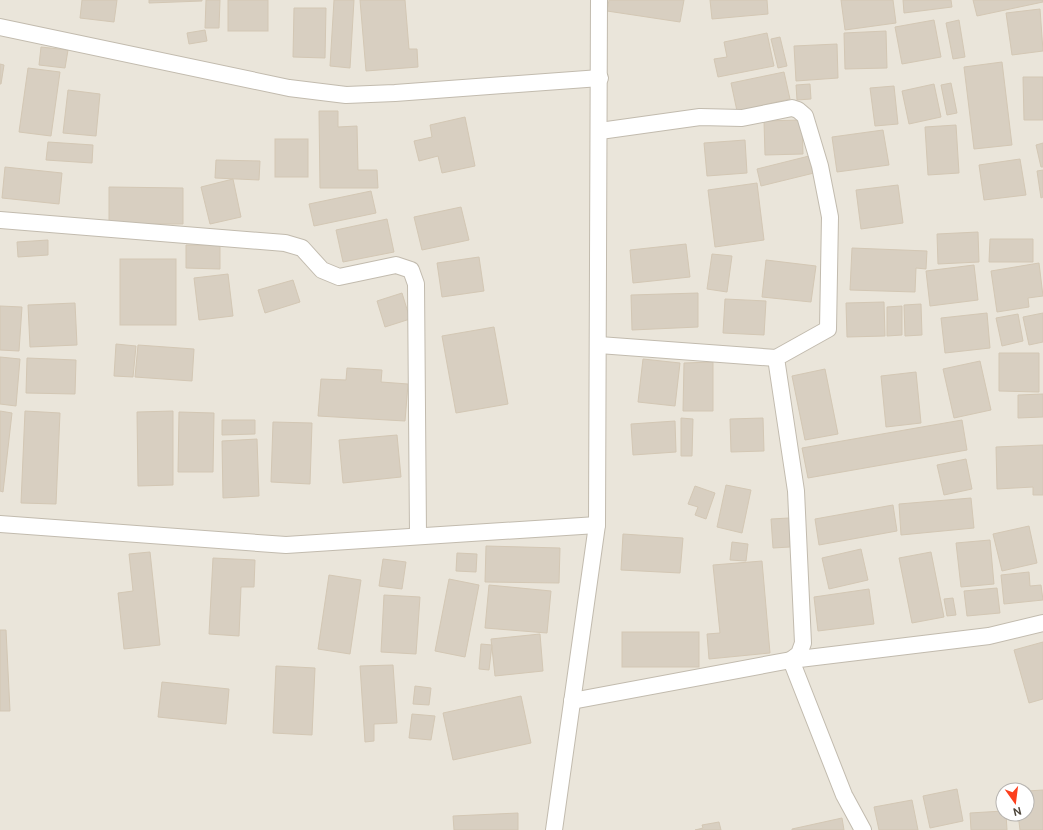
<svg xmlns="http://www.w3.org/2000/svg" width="1043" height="830" font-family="'DM Sans',sans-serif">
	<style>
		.residential { fill: #eae5da; fill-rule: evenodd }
		.building { fill: #d8cfc1; stroke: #d3c7b4 }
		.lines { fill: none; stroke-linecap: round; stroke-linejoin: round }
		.minor-casing { stroke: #c2bbae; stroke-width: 18 }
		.minor { stroke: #fff; stroke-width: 16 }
	</style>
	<rect width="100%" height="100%" fill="#f6f3ec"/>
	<path class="residential" d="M0 0H1043V830H0ZM1003 790H1027V814H1003Z"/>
	<g class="building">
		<polygon points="82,0 117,0 114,22 80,18"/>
		<polygon points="149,0 202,0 202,1 149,3"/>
		<polygon points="206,0 220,0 219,28 205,28"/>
		<rect x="228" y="0" width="40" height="31"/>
		<polygon points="334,0 354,0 350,68 330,66"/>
		<polygon points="360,0 405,0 409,49 417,49 418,67 366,71"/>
		<polygon points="609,0 684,0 680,22 607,11"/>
		<polygon points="710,0 767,0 768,14 712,19"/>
		<polygon points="841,0 893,0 896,23 845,30"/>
		<polygon points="903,0 951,0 952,7 904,13"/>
		<polygon points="973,0 1043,0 1043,2 977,16"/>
		<polygon points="294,8 326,8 325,58 293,57"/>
		<polygon points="1040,9 1043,51 1012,55 1006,13"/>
		<polygon points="934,20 941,57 902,64 895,27"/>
		<polygon points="959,20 965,57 953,59 946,23"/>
		<polygon points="205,30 207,41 189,44 187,33"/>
		<polygon points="886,31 887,68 845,69 844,33"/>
		<polygon points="767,33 774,66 718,77 714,59 727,57 724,42"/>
		<polygon points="780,37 787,66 778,68 771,39"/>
		<polygon points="837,44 838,78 796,81 794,46"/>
		<polygon points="41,47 68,50 65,68 39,65"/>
		<polygon points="1002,62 1012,145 974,149 964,67"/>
		<polygon points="0,64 4,65 1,84 0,84"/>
		<polygon points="28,68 60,72 51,136 19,132"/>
		<polygon points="784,72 790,99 737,111 731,83"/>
		<polygon points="1023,77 1043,77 1043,120 1024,120"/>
		<polygon points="951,83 957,113 947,115 941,85"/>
		<polygon points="810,84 811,99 797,100 796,85"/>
		<polygon points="934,84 941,117 909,124 902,91"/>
		<polygon points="894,86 898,124 875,126 870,88"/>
		<polygon points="68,90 100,94 96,136 63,133"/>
		<polygon points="319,111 338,111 338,127 357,126 358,170 377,170 378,188 320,188"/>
		<polygon points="465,117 475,166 442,173 438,156 419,161 414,141 432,137 430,125"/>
		<polygon points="802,120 803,154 765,155 764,121"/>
		<polygon points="956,125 959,173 928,175 925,127"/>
		<polygon points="883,130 889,165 837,172 832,137"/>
		<rect x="275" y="139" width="33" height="38"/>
		<polygon points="745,140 747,173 707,176 704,143"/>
		<polygon points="48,142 93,145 92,163 46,160"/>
		<polygon points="1043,143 1043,167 1041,167 1036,145"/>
		<polygon points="809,156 814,173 761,186 757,169"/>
		<polygon points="1020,159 1026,195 984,200 979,165"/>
		<polygon points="216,160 260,161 259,180 215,178"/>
		<polygon points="5,167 62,173 59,204 2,198"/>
		<polygon points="1043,170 1043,197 1041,198 1037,171"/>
		<polygon points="233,179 241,217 210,224 201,187"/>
		<polygon points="757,183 764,240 715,247 708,190"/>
		<polygon points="898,185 903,223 861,229 856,190"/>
		<polygon points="109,187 183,188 183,224 109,224"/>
		<polygon points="371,191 376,213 314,226 309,204"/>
		<polygon points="461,207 469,240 422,250 414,217"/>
		<polygon points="387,219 394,252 343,262 336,230"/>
		<polygon points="978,232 979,262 938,264 937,234"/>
		<polygon points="990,239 1033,239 1033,262 989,262"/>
		<polygon points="48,240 48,255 18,257 17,242"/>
		<polygon points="686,244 690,277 633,283 630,250"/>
		<polygon points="186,245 220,245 220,269 186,268"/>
		<polygon points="852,248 927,251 926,269 916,268 915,292 850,290"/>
		<polygon points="712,254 732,256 727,292 707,289"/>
		<polygon points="479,257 484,291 442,297 437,263"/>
		<rect x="120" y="259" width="56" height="66"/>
		<polygon points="766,260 816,266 811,302 762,297"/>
		<polygon points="1039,263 1043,296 1028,298 1029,307 997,312 991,271"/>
		<polygon points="974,265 978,300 930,306 926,271"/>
		<polygon points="228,274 233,316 199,320 194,278"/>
		<polygon points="293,280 300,302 265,313 258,290"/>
		<polygon points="402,293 410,319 385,327 377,301"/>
		<polygon points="698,293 698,327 632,330 631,295"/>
		<polygon points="725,299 766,301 764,335 723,333"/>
		<polygon points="884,302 885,336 847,337 846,303"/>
		<polygon points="75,303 77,345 30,347 28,305"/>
		<polygon points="921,304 922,335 905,336 904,305"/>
		<polygon points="0,306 22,307 19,351 0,350"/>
		<polygon points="902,306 902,335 887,336 887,307"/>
		<polygon points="987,313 990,348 945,353 941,318"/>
		<polygon points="1043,313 1043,342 1029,345 1023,317"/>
		<polygon points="1018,314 1023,341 1002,346 996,318"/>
		<polygon points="494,327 508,404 456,413 442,336"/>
		<polygon points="116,344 136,346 133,377 114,376"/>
		<polygon points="138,345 194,349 192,381 135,377"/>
		<polygon points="999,353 1039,353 1039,392 999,391"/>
		<polygon points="0,357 20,359 16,406 0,404"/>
		<polygon points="27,358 76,360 75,394 26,393"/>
		<polygon points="643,359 680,363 675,406 638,402"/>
		<polygon points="980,361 991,410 954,418 943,369"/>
		<polygon points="713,362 713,411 683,411 684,363"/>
		<polygon points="347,368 382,370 381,382 408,384 405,421 318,416 321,379 346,380"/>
		<polygon points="825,369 838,434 805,440 792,376"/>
		<polygon points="916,372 921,423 886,427 881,376"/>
		<polygon points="1043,394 1043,417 1018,418 1018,395"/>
		<polygon points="0,411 12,413 3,492 0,491"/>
		<polygon points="25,411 60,413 56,504 21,503"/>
		<polygon points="173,411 173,485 138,486 137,412"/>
		<polygon points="179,412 214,413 213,472 178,472"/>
		<polygon points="681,418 693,419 692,456 681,456"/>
		<polygon points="763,418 764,451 731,452 730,419"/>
		<polygon points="222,420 255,420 255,434 222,435"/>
		<polygon points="962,420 967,450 808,478 802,448"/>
		<polygon points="675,421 676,452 633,455 631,424"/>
		<polygon points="273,422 312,423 310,484 271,482"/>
		<polygon points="397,435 401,477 343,483 339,440"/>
		<polygon points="257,439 259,496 223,498 222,441"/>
		<polygon points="1043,445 1043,495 1033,495 1033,487 997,489 996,447"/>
		<polygon points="966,459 972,489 944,495 937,465"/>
		<polygon points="726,485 751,490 742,533 717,527"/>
		<polygon points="695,486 715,493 706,519 695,515 698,507 688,504"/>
		<polygon points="971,498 974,528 901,535 899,504"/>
		<polygon points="893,505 897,531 819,545 815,519"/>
		<polygon points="789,518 790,547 773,548 771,519"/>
		<polygon points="1029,526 1037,563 1002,571 993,534"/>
		<polygon points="623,534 683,538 680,573 621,570"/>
		<polygon points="990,540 994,584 961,587 956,543"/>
		<polygon points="732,542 748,544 746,561 730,560"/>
		<polygon points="486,546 560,548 559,583 485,582"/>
		<polygon points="861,549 868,580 829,589 822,558"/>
		<polygon points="150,552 160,645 124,649 118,593 133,591 129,554"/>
		<polygon points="931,552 944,617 912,623 899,558"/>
		<polygon points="457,553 477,554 476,572 456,571"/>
		<polygon points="213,558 255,560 254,587 241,587 239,636 209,634"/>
		<polygon points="383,559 406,562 402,589 379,586"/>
		<polygon points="762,561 770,653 709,659 707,634 720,633 713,565"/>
		<polygon points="1029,572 1030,586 1041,585 1043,600 1004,604 1001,575"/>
		<polygon points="329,575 361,580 350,654 318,649"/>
		<polygon points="449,579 479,585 465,657 435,651"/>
		<polygon points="489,585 551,591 547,633 485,628"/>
		<polygon points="997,588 1000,613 967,616 964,591"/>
		<polygon points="869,589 874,624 818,631 814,597"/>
		<polygon points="384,595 420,597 416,654 381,652"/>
		<polygon points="953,598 956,615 947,616 944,599"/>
		<polygon points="0,630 6,630 10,711 0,711"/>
		<rect x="622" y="632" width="77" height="35"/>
		<polygon points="540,634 543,671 495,676 491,639"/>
		<polygon points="1043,642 1043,699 1029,703 1014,650"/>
		<polygon points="481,644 492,645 489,670 479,669"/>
		<polygon points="393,665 397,723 374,724 374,741 365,742 360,666"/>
		<polygon points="276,666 315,668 312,735 273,733"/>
		<polygon points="162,682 229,689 226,724 158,717"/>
		<polygon points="415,686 431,688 429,705 413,704"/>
		<polygon points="521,696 531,743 453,760 443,713"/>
		<polygon points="412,714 435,716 431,740 409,738"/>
		<polygon points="957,789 963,821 930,828 923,796"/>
		<polygon points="1043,790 1043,830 1020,830 1018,814 1027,814 1027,791"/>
		<polygon points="912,800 918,830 879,830 874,807"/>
		<polygon points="1003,811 1003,814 1006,814 1007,830 971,830 970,813"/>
		<polygon points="518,813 518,830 454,830 453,816"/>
		<polygon points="842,818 844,830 792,830 792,829"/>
		<polygon points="719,822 721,830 695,830 703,828 702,825"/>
	</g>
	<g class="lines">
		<g class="minor-casing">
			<g id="minor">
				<polyline points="0,27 289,88 346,95 395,93 600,78"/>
				<polyline points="600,131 700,117 742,118 792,108 798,110 805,116 820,166 830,217 828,329 776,358 796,491 803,643 799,654 791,660 844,795 863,830"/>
				<polyline points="0,220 285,243 302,248 322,270 339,277 396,265 411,270 416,284 418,535"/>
				<polyline points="599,345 776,358"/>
				<polyline points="0,524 286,545 597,525"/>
				<polyline points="572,701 791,660 989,636 1043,623"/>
				<polyline points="554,830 597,525 599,0"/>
			</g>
		</g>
		<use href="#minor" class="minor"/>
	</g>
	<g transform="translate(1015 802) rotate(166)"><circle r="19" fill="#ffffff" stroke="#b7b4b0"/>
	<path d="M0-3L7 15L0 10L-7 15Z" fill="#fc3f1d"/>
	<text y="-6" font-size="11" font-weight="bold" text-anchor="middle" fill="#4b4439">N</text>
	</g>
</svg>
